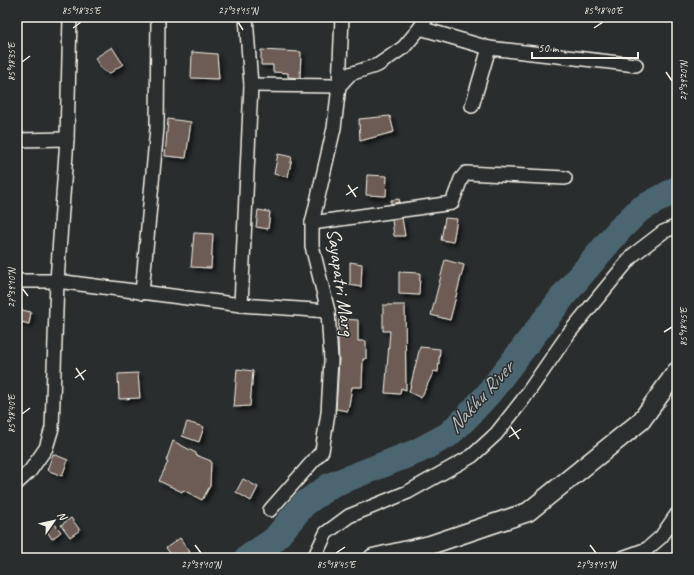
<svg xmlns="http://www.w3.org/2000/svg" width="694" height="575" font-family="Caveat,sans-serif">
	<style>
		.lines { fill: none; stroke-linecap: round; stroke-linejoin: round }
		.river { stroke: #4c6670; stroke-width: 26 }
		.building { fill: #6c5c54; stroke: #f4f1e8; filter: url(#shadow) }
		.street-casing { stroke: #f4f1e8; stroke-width: 16 }
		.secondary-casing { stroke: #f4f1e8; stroke-width: 21 }
		.street { stroke: #2a2d2e; stroke-width: 13 }
		.secondary { stroke: #2a2d2e; stroke-width: 18 }
		.ticks { fill: none; stroke: #f4f1e8; stroke-width: 1.5 }
		.labels { text-anchor: middle; dominant-baseline: central; stroke-width: 3; stroke-linejoin: round; paint-order: stroke }
		.street-label { font-size: 20px; fill: #f4f1e8; stroke: #2a2d2e }
		.water-label { font-size: 21px; font-style: italic; fill: #b1b9b8; stroke: #2a2d2e }
		.neatline { fill: none; stroke: #f4f1e8; stroke-width: 1.5 }
		.ticks-label { font-size: 10px; text-anchor: middle; fill: #f4f1e8 }
	</style>
	<defs>
		<filter id="shadow"><feDropShadow dx="3.5" dy="3.5" stdDeviation="2" flood-color="#0009"/></filter>
	</defs>
	<rect width="100%" height="100%" fill="#2a2d2e"/>
	<filter id="ink" filterUnits="userSpaceOnUse"><feTurbulence type="fractalNoise" baseFrequency=".025" numOctaves="2"/><feDisplacementMap in="SourceGraphic" scale="8" xChannelSelector="R" yChannelSelector="G"/><feConvolveMatrix kernelMatrix="1 2 1 2 8 2 1 2 1" color-interpolation-filters="sRGB"/></filter>
	<g filter="url(#ink)">
		<g class="lines">
			<polyline class="river" points="247,558 274,540 304,504 331,485 418,451 448,435 467,417 489,393 564,295 619,230 639,210 677,189"/>
		</g>
		<g class="building">
			<polygon points="112,47 123,64 109,74 101,69 95,58"/>
			<polygon points="261,50 301,52 300,78 288,77 288,73 273,72 273,65 261,65"/>
			<polygon points="192,52 217,54 219,79 191,78"/>
			<polygon points="390,116 394,132 360,141 359,119"/>
			<polygon points="168,119 191,122 186,158 165,156"/>
			<polygon points="278,154 292,157 288,177 274,174"/>
			<polygon points="367,175 387,176 386,196 366,195"/>
			<polygon points="399,199 400,202 391,204 391,200"/>
			<polygon points="258,210 270,212 268,229 256,227"/>
			<polygon points="402,218 405,236 394,236 392,220"/>
			<polygon points="445,218 457,219 453,242 441,240"/>
			<polygon points="194,233 213,234 211,268 191,267"/>
			<polygon points="445,260 464,265 450,320 431,315"/>
			<polygon points="350,262 362,264 361,287 350,285"/>
			<polygon points="399,272 420,273 419,295 399,294"/>
			<polygon points="383,305 405,305 406,390 401,388 400,394 385,393 390,331 383,331"/>
			<polygon points="17,309 31,312 29,324 17,321"/>
			<polygon points="339,319 358,320 358,341 366,341 366,359 363,359 362,387 352,387 348,411 336,409 339,360 338,341"/>
			<polygon points="420,347 440,349 438,372 434,371 421,398 409,392"/>
			<polygon points="237,369 253,371 250,406 234,407"/>
			<polygon points="138,373 140,398 119,399 118,374"/>
			<polygon points="187,422 204,427 199,442 182,436"/>
			<polygon points="173,441 196,453 196,455 211,461 210,486 202,500 183,490 182,492 159,481 168,462 166,461"/>
			<polygon points="53,454 68,460 62,476 47,470"/>
			<polygon points="243,479 258,487 251,501 236,492"/>
			<polygon points="71,518 80,530 70,537 61,525"/>
			<polygon points="54,523 61,532 52,539 46,530"/>
			<polygon points="180,538 190,552 181,558 174,558 166,548"/>
		</g>
		<g class="lines">
			<g class="street-casing">
				<g id="street">
					<polyline points="420,28 489,48 636,65"/>
					<polyline points="251,85 339,86 342,17"/>
					<polyline points="472,106 489,48"/>
					<polyline points="17,140 67,139"/>
					<polyline points="312,223 452,203 461,179 466,173 565,178"/>
					<polyline points="17,281 57,281 241,305 328,311"/>
					<polyline points="142,293 157,128 158,17"/>
					<polyline points="241,305 251,85 246,17"/>
					<polyline points="17,483 30,471 46,448 52,428 57,281 67,139 70,17"/>
					<polyline points="270,510 322,451 328,413 331,360 328,311 312,246 312,223 334,128 339,86 350,74 378,65 404,47 420,28 427,17"/>
					<polyline points="314,558 326,533 349,516 408,492 472,456 496,434 522,401 569,333 633,255 663,232 677,226"/>
					<polyline points="622,558 647,549 661,537 677,514"/>
				</g>
			</g>
			<g class="secondary-casing">
				<polyline id="secondary" points="373,558 430,545 528,512 641,421 677,371"/>
			</g>
			<use href="#street" class="street"/>
			<use href="#secondary" class="secondary"/>
		</g>
	</g>
	<path class="ticks" d="M238 22 243 30M73 28 81 22M594 28 603 22M22 62 30 56M666 72 672 81M348 185 356 197M346 195 358 187M22 288 28 296M664 332 672 327M76 368 84 380M75 378 86 370M22 414 30 408M511 427 519 439M509 437 521 429M195 545 201 553M590 545 596 553M336 553 345 547"/>
	<g class="labels">
		<g class="street-label">
			<text transform="translate(341 282) rotate(82)">Sayapatri Marg</text>
		</g>
		<g class="water-label">
			<text transform="translate(480 397) rotate(-48)">Nakhu River</text>
		</g>
	</g>
	<rect width="694" height="575" fill="none" stroke="#2a2d2e" stroke-width="44"/>
	<g transform="translate(54 521) rotate(56)" stroke="#2a2d2e" stroke-width="3" paint-order="stroke">
	<path d="M0-3L7 15L0 10L-7 15Z" fill="#f4f1e8"/>
	<text y="-6" font-size="11" font-weight="bold" text-anchor="middle" fill="#f4f1e8">N</text>
	</g>
	<path d="M532 52v6h106v-6" fill="none" stroke="#f4f1e8" stroke-width="2"/>
	<text x="538" y="52" font-size="12" fill="#f4f1e8" stroke="#2a2d2e" stroke-width="3" paint-order="stroke">50 m</text>
	<rect x="22" y="22" width="650" height="531" class="neatline"/>
	<g class="ticks-label">
		<text x="81" y="14">85°18'35"E</text>
		<text x="238" y="14">27°39'15"N</text>
		<text x="603" y="14">85°18'40"E</text>
		<text transform="translate(11 62) rotate(-90)" y="4">85°18'35"E</text>
		<text transform="translate(683 81) rotate(-90)" y="4">27°39'20"N</text>
		<text transform="translate(11 288) rotate(-90)" y="4">27°39'10"N</text>
		<text transform="translate(683 327) rotate(-90)" y="4">85°18'45"E</text>
		<text transform="translate(11 414) rotate(-90)" y="4">85°18'40"E</text>
		<text x="201" y="568">27°39'10"N</text>
		<text x="336" y="568">85°18'45"E</text>
		<text x="596" y="568">27°39'15"N</text>
	</g>
</svg>
